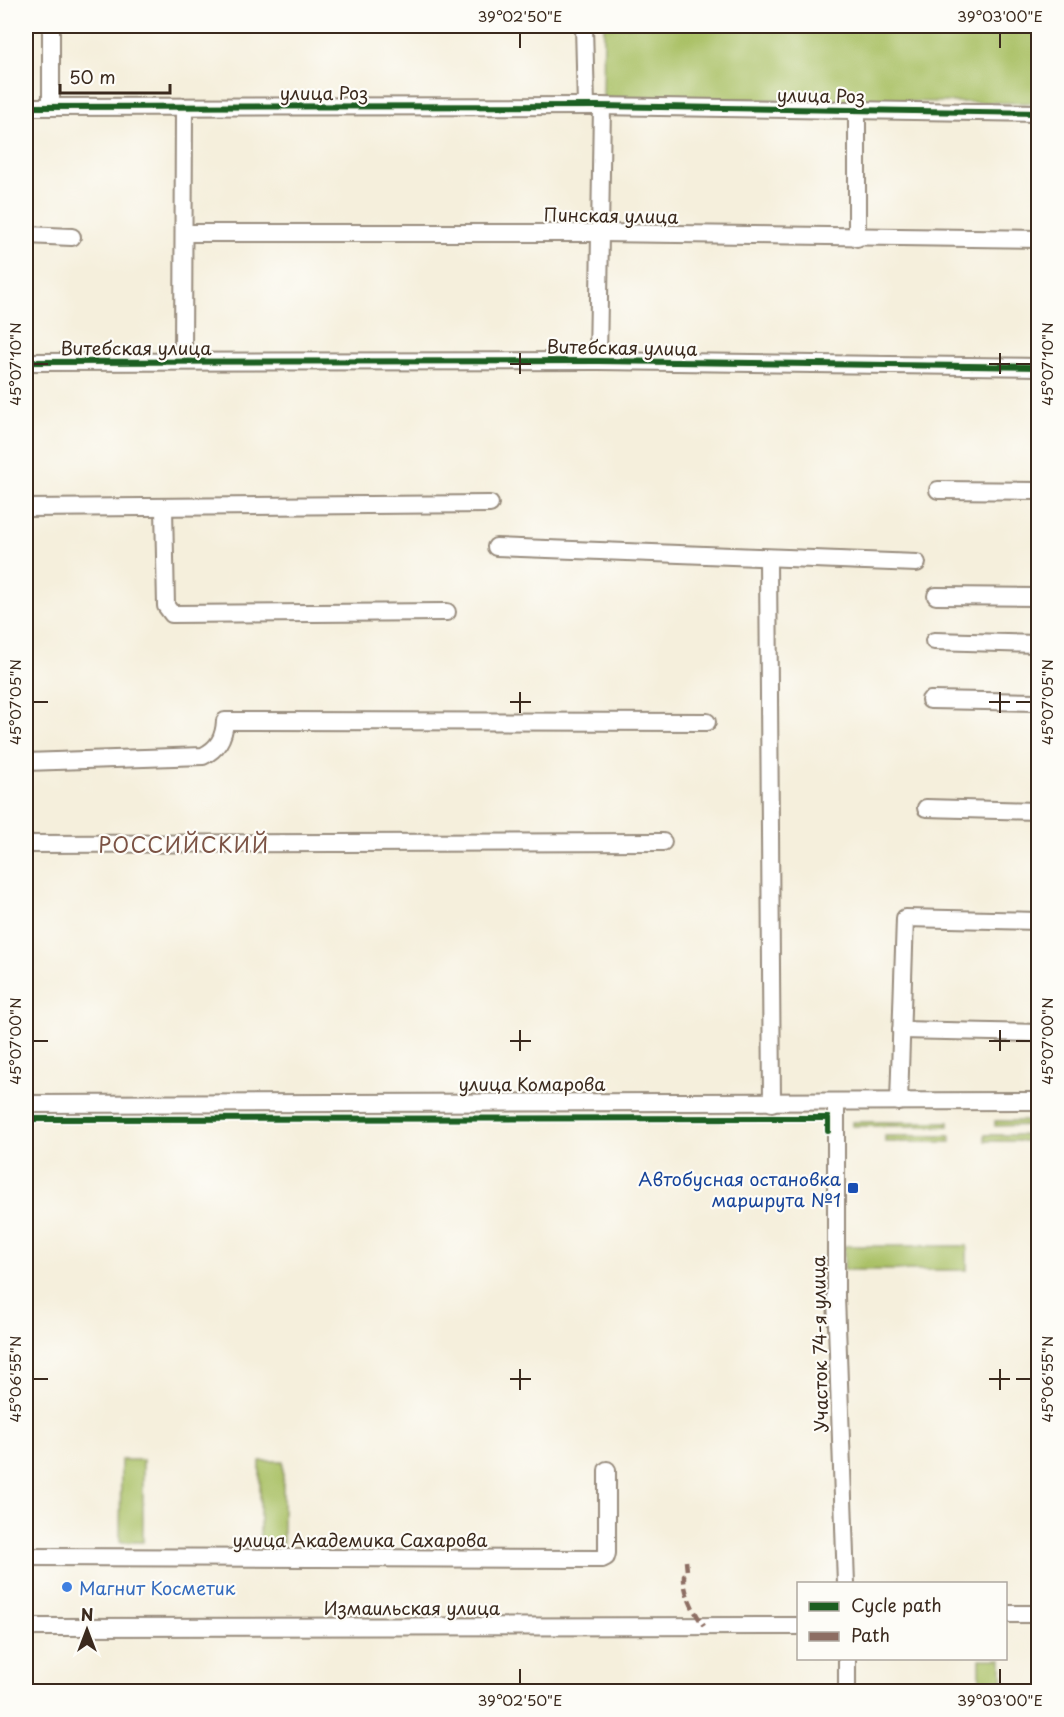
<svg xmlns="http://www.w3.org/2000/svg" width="1064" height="1717" font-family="'Playpen Sans',sans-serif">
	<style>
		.green { fill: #aac166; stroke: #727642; stroke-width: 1.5 }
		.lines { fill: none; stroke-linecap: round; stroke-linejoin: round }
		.minor-casing { stroke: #988c7d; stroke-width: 20 }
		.minor { stroke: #fff; stroke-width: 16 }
		.quiet { stroke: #8d6e63; stroke-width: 4.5; stroke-dasharray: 9 4.5; stroke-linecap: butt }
		.cycleway-casing { stroke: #fdfcf7; stroke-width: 10 }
		.cycleway { stroke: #1b5e20; stroke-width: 6 }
		.ticks { fill: none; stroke: #3b2a1e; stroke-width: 2 }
		.transit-dot { fill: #1a4fb4; stroke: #fdfcf7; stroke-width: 2 }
		.shop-dot { fill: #3f7fe0; stroke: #fdfcf7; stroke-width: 2 }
		.labels { text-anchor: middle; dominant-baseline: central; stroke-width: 4.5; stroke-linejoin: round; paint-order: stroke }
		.street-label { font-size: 18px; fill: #3b2a1e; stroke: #fdfcf7 }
		.transit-label { font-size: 18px; fill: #164399; stroke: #fdfcf7; text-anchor: end }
		.shop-label { font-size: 18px; fill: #366cbe; stroke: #fdfcf7; text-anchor: start }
		.quarter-label { font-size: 21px; letter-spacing: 1.5px; fill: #7b5244; stroke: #fdfcf7 }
		.neatline { fill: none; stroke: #3b2a1e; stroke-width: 2 }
		.ticks-label { font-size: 15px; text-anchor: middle; fill: #3b2a1e }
	</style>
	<rect width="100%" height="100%" fill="#fdfcf7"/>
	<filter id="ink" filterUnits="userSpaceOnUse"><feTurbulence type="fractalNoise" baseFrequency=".0167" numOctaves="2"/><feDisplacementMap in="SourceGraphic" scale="12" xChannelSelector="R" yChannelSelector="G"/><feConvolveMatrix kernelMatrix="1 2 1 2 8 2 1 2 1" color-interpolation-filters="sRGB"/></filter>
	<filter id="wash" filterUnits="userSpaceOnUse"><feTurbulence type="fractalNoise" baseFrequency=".008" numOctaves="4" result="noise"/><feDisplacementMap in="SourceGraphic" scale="24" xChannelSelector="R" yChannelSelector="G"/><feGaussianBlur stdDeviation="1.35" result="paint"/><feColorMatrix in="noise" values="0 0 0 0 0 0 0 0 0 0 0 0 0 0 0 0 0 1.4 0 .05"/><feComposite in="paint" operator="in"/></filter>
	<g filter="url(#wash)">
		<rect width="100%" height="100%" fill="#f5efdc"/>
		<g class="green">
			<polygon points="604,26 1038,26 1038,103 603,98"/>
			<polygon points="995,1121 1038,1121 1038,1125 995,1126"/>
			<rect x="852" y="1122" width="97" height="4"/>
			<rect x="985" y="1135" width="53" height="6"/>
			<rect x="885" y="1136" width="65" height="6"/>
			<rect x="844" y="1246" width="123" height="24"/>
			<polygon points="121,1460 143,1460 143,1542 120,1542"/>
			<rect x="260" y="1461" width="23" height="82"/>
			<rect x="980" y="1659" width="22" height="32"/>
		</g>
	</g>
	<g filter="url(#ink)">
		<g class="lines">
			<g class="minor-casing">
				<g id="minor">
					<polyline points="584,26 586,106"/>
					<polyline points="26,107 596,106 1038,113"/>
					<polyline points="51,107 51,26"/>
					<polyline points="857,111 857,238"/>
					<polyline points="184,233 600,233 1038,239"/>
					<polyline points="26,235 72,237"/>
					<polyline points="183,361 184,107"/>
					<polyline points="598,361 602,106"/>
					<polyline points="26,362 598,361 1038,367"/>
					<polyline points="938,490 1038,491"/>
					<polyline points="26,508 490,504"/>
					<polyline points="164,508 166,606 172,614 447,612"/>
					<polyline points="496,547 917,563"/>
					<polyline points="768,559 772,1103"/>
					<polyline points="936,596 1038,597"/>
					<polyline points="934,641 1038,644"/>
					<polyline points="930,700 1038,702"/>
					<path d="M26 762 203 756C218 749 224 738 225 721L707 722"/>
					<polyline points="926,808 1038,811"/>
					<polyline points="26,844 663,842"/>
					<polyline points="901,1030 1038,1033"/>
					<polyline points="836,1102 836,1296 846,1584"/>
					<polyline points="899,1102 905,918 1038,921"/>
					<polyline points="26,1104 1038,1101"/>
					<polyline points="26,1557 602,1559 606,1557 607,1553 607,1470"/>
					<polyline points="1006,1614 1038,1614"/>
					<polyline points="26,1627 798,1626"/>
					<polyline points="847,1658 847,1692"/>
				</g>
			</g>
			<use href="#minor" class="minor"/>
			<path class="quiet" d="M686 1561 687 1571 684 1575C683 1592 694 1612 704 1626"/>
			<g class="cycleway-casing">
				<g id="cycleway">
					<polyline points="26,107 596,106 1038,113"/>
					<polyline points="26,362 598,361 1038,367"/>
					<polyline points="26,1119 828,1118 828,1131"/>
				</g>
			</g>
			<use href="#cycleway" class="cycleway"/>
		</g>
	</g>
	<path class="ticks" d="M520 33V48M1000 33V48M520 353V374M1000 353V374M33 364H48M510 364H531M989 364H1010M1016 364H1031M520 692V713M1000 692V713M33 702H48M510 702H531M989 702H1010M1016 702H1031M520 1030V1051M1000 1030V1051M33 1041H48M510 1041H531M989 1041H1010M1016 1041H1031M520 1369V1390M1000 1369V1390M33 1379H48M510 1379H531M989 1379H1010M1016 1379H1031M520 1669V1684M1000 1669V1684"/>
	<rect class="transit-dot" x="847" y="1182" width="12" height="12" rx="3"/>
	<circle class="shop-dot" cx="67" cy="1587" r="6"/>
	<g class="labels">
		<g class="street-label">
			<text x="324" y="92">улица Роз</text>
			<text transform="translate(821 95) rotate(1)">улица Роз</text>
			<text transform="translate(611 215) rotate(1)">Пинская улица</text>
			<text x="136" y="347">Витебская улица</text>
			<text transform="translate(622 347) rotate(1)">Витебская улица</text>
			<text x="532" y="1083">улица Комарова</text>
			<text transform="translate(819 1344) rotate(-91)">Участок 74-я улица</text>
			<text x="360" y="1539">улица Академика Сахарова</text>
			<text x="412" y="1607">Измаильская улица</text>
		</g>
		<g class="transit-label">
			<text x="841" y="1178">Автобусная остановка<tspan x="841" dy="21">маршрута №1</tspan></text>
		</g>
		<g class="shop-label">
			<text x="79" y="1587">Магнит Косметик</text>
		</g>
		<g class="quarter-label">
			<text x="184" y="844">РОССИЙСКИЙ</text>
		</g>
	</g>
	<rect width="1064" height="1717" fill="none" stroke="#fdfcf7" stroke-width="66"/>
	<rect x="797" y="1582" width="210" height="78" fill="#fdfcf7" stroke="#afa8a0" stroke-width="1.5"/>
	<rect x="809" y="1602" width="30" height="9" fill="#1b5e20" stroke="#afa8a0" stroke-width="1.5"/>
	<text x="851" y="1612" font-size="18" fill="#3b2a1e">Cycle path</text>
	<rect x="809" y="1632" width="30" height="9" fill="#8d6e63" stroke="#afa8a0" stroke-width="1.5"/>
	<text x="851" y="1642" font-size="18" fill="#3b2a1e">Path</text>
	<g transform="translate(87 1630)" stroke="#fdfcf7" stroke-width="4.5" paint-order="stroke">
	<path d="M0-4.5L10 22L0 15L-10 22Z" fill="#3b2a1e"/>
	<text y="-9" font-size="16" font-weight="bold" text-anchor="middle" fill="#3b2a1e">N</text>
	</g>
	<path d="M60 84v9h110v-9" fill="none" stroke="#3b2a1e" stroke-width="3"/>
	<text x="69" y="84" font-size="18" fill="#3b2a1e" stroke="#fdfcf7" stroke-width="4.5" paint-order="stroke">50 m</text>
	<rect x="33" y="33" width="998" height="1651" class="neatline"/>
	<g class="ticks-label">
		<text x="520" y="22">39°02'50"E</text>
		<text x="1000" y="22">39°03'00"E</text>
		<text transform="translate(16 364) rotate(-90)" y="5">45°07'10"N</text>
		<text transform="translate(1048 364) rotate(-90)" y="5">45°07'10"N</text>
		<text transform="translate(16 702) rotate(-90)" y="5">45°07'05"N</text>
		<text transform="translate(1048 702) rotate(-90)" y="5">45°07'05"N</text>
		<text transform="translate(16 1041) rotate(-90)" y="5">45°07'00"N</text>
		<text transform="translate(1048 1041) rotate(-90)" y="5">45°07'00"N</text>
		<text transform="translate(16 1379) rotate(-90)" y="5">45°06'55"N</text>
		<text transform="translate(1048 1379) rotate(-90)" y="5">45°06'55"N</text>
		<text x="520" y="1706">39°02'50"E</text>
		<text x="1000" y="1706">39°03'00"E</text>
	</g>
</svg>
